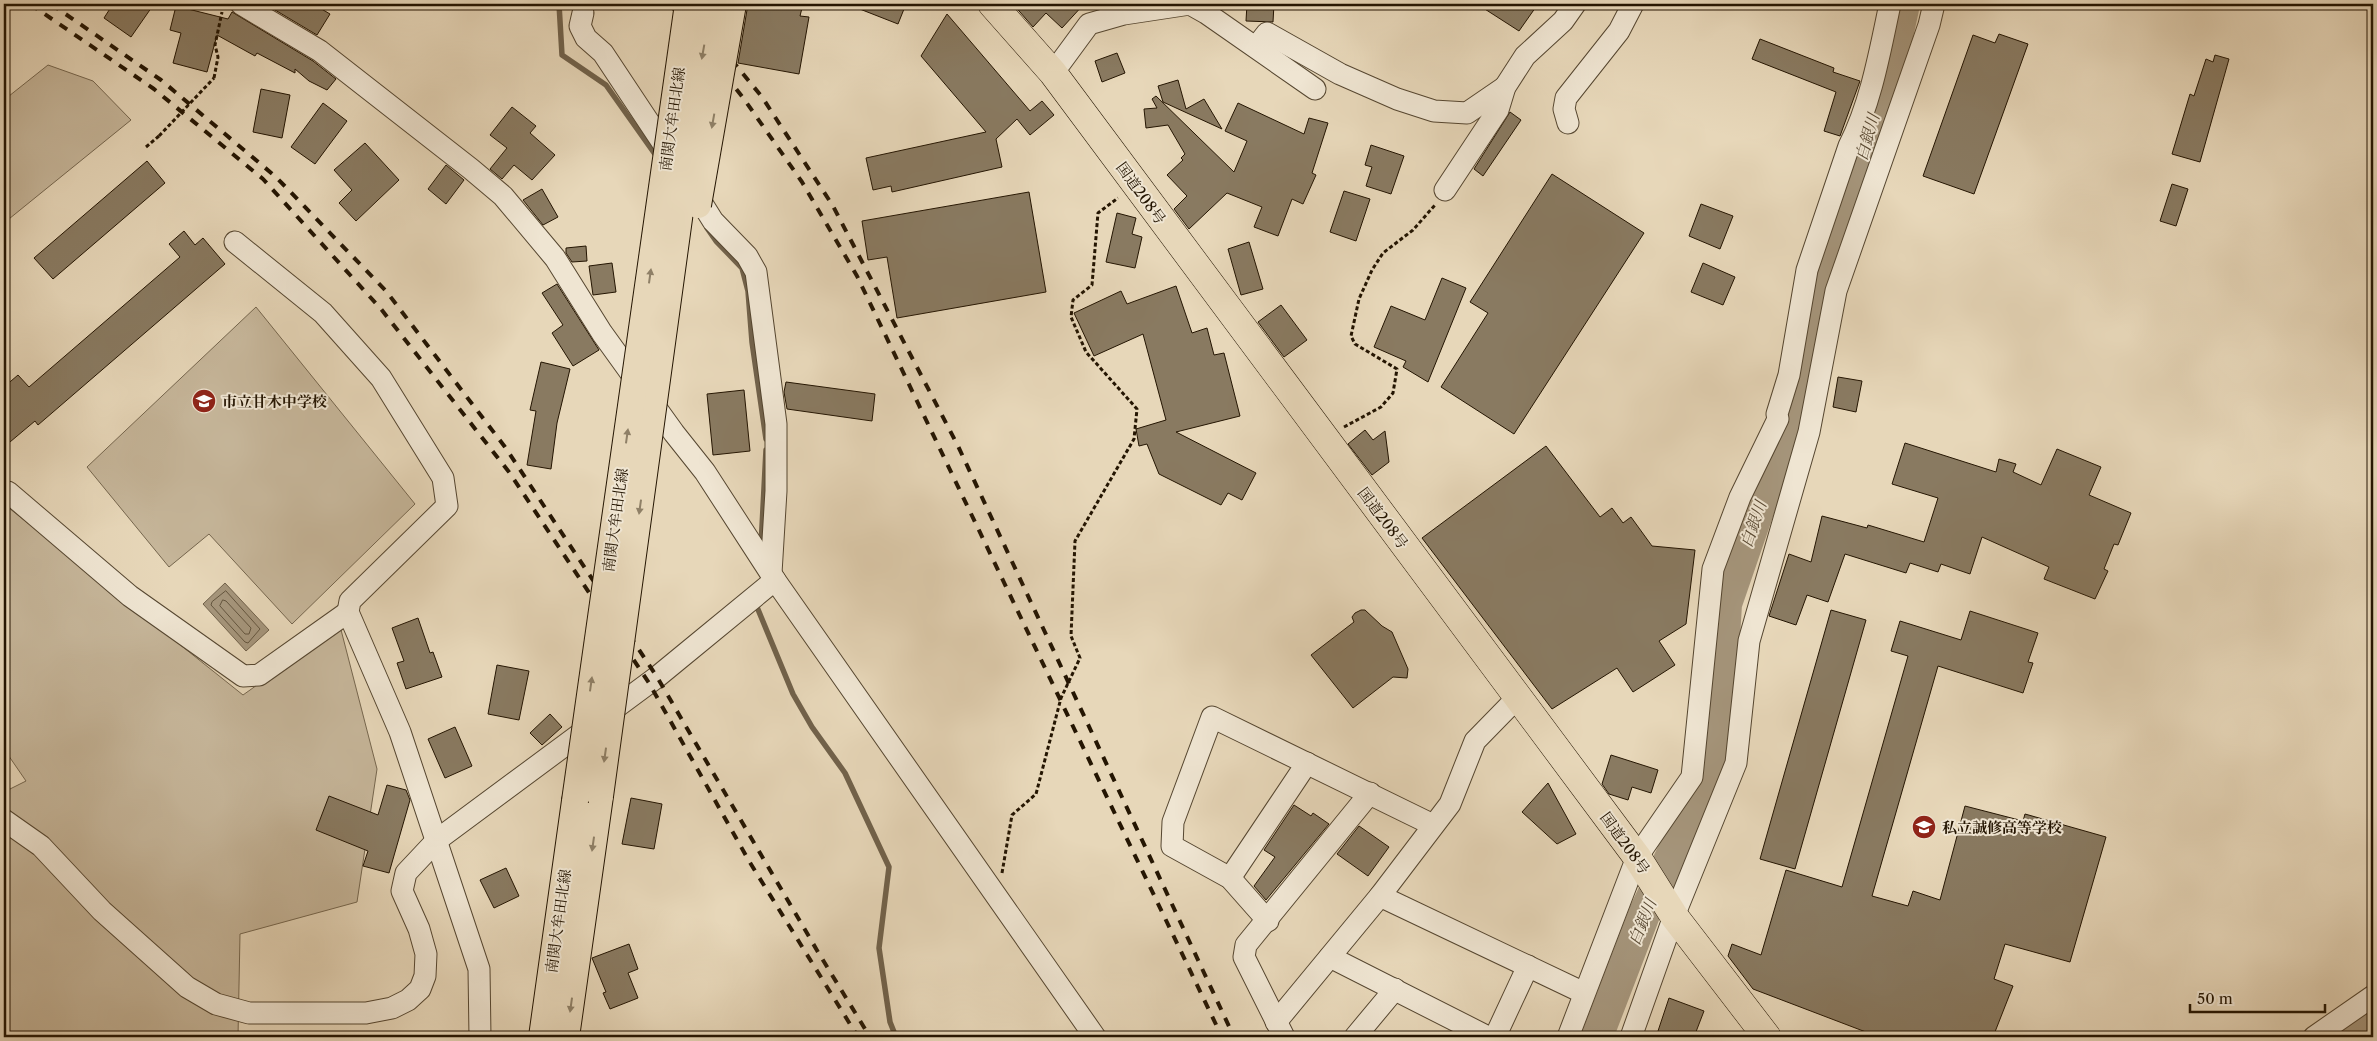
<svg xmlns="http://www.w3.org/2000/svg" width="2377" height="1041" font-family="'Libre Caslon Text','Noto Serif JP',serif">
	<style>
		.green { fill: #c6b69a; stroke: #75664e }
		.water { fill: #a5957b; stroke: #71624b }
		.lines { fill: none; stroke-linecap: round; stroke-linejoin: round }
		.shore { stroke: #64553e; stroke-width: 1 }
		.stream { stroke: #71624b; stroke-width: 5.5 }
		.river { stroke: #a5957b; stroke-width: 32 }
		.building { fill: #897a61; stroke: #241502 }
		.minor-casing { stroke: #554630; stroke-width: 23 }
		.major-casing { stroke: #241502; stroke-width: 28 }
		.highway-casing { stroke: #241502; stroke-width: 29 }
		.path { stroke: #241502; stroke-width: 3; stroke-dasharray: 4 2.5; stroke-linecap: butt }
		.minor { stroke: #efe5d2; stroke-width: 21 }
		.major { stroke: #e7d7b9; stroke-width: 26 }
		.highway { stroke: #e7d7b9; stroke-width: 28 }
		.rail { stroke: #241502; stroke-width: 4; stroke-dasharray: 9 9; stroke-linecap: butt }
		.major-bridge-casing { stroke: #241502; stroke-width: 28; stroke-linecap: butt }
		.path-bridge { stroke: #241502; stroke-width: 3; stroke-dasharray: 4 2.5; stroke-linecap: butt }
		.major-bridge { stroke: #e7d7b9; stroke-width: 26 }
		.oneway { fill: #8f8067 }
		.labels { text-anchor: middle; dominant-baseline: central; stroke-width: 4; stroke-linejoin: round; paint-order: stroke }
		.street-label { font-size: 15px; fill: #241502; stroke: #efe5d2 }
		.poi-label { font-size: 15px; font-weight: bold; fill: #241502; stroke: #efe5d2; text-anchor: start }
		.water-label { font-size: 16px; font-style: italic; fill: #584832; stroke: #efe5d2 }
	</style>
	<rect width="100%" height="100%" fill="#e7d7b9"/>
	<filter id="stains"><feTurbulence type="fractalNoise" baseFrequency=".004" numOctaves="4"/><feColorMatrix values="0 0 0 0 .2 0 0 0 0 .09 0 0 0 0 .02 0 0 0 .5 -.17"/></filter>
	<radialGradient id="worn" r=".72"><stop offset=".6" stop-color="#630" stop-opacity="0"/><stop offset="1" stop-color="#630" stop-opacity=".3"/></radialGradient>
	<g class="green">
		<polygon points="48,65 93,81 131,120 4,223 4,100"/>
		<polygon points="256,307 415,504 292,624 209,534 169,567 87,467"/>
		<polygon points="4,504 243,695 340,626 377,769 357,902 240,934 238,1037 4,1037 4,792 26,781 4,749"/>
	</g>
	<polygon class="water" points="225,583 269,630 246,651 203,604"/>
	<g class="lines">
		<g class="shore">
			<polygon points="226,591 260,629 248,643 245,642 211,605 212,602"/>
			<polygon points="223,600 226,601 251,628 249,634 245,634 220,606"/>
		</g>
		<g class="stream">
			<polyline points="559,4 562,55 606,85 657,157"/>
			<polyline points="707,228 716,241 742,268 748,291 752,342 766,439"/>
			<polyline points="761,546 766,450"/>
			<polyline points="757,603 757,607 793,694 812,727 845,773 889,867 879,948 890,1022 896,1037"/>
		</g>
		<g class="river">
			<polyline points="1597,1037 1645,912 1717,758 1726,604 1800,389 1810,308 1823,263 1858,170 1894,50 1904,4"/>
			<polyline points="2343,1037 2373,1021"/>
		</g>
	</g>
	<g class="building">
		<polygon points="113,4 154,4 131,37 104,18"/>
		<polygon points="265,4 313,4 330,14 317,35"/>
		<polygon points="748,4 803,4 800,16 809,17 799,74 738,63"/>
		<polygon points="847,4 906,4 898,24"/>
		<polygon points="1013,4 1084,4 1062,28 1046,13 1033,27"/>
		<polygon points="1247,4 1274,4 1273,22 1246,21"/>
		<polygon points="1477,4 1538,4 1519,31"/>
		<polygon points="176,6 228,19 232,12 313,61 336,79 327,90 309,81 295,69 295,73 257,53 255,56 217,35 207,72 173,63 181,33 170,30"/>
		<polygon points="947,14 1030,111 1042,101 1054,115 1030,135 1017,119 996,139 1002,167 892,192 891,186 873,190 866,158 986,132 921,56"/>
		<polygon points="1999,34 2028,44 1974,194 1923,176 1973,35 1995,43"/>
		<polygon points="1760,39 1834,68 1833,72 1860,81 1840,136 1824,131 1836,92 1752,59"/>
		<polygon points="1117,53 1125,73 1102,82 1095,61"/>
		<polygon points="2215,55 2229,59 2200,162 2172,154 2190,94 2194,96 2206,59 2213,62"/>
		<polygon points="1178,80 1186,109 1204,99 1222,129 1163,102 1158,86"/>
		<polygon points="261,89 290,95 282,138 253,132"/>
		<polygon points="1156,96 1234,172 1247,141 1225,131 1238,103 1304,134 1309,118 1328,123 1312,173 1316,175 1303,204 1292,199 1278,236 1254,227 1262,207 1227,193 1189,229 1174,209 1187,196 1167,175 1183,160 1181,158 1185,154 1168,125 1146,128 1144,109 1157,108 1152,99"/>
		<polygon points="323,103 347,121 315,164 291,147"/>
		<polygon points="512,107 536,126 530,133 555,155 532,180 514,165 502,179 490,169 507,148 490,135"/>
		<polygon points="1510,112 1521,120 1483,176 1474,169"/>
		<polygon points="365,143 399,180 356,221 339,203 352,190 334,170"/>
		<polygon points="1371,145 1404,156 1391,194 1366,186 1372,167 1365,165"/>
		<polygon points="147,161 165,183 53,279 34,258"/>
		<polygon points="446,165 464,180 446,204 428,189"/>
		<polygon points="1552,174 1644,233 1514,434 1441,387 1488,313 1470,302"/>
		<polygon points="2172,184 2188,189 2176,226 2160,221"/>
		<polygon points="542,189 558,217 543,225 523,200"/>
		<polygon points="1344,191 1370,199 1356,241 1330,232"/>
		<polygon points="1029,192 1046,292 897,318 887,257 868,260 862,221"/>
		<polygon points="1701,204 1733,216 1720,249 1689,236"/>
		<polygon points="1117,213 1136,218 1132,234 1142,237 1135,268 1106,262"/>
		<polygon points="184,231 195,245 203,238 225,264 38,425 35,421 4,447 4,387 18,375 29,387 180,257 169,244"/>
		<polygon points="1249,242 1263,289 1241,295 1228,249"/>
		<polygon points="586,246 587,261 572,262 566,253 566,248"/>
		<polygon points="612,263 616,292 593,295 589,266"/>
		<polygon points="1703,263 1735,277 1723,305 1691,292"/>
		<polygon points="1442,278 1466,288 1428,382 1403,367 1406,361 1374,347 1391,306 1425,320"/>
		<polygon points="557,284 599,350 573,366 552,333 563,325 542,293"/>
		<polygon points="1176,286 1192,333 1207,328 1214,355 1224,353 1240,416 1176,432 1256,473 1242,500 1228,493 1221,505 1159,474 1147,444 1139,446 1136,429 1166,420 1143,334 1094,356 1074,313 1121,291 1127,304"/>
		<polygon points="1281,305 1307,340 1284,357 1258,322"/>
		<polygon points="541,362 570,369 557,423 551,469 527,465 536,411 530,410"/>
		<polygon points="1838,377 1862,381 1856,412 1833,407"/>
		<polygon points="786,382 875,394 872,421 787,409 784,392"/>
		<polygon points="744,390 750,451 713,455 707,394"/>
		<polygon points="1365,430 1373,440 1385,431 1389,462 1372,475 1348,444"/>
		<polygon points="1905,443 1996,472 1999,459 2016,464 2013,472 2041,485 2057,449 2101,467 2089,495 2131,513 2118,545 2114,544 2104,569 2108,571 2095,599 2044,579 2049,567 1982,537 1970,574 1941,564 1938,572 1910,563 1906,573 1845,554 1828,602 1807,595 1796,625 1769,616 1789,554 1811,562 1822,516 1867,528 1868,525 1924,542 1938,498 1892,484"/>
		<polygon points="1546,446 1600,517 1612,508 1623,523 1631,517 1652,546 1695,550 1686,624 1659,641 1675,665 1633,692 1617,668 1552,709 1422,538"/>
		<polygon points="1361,610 1365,610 1382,626 1392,632 1408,669 1407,678 1393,677 1353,708 1311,655 1354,622 1352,617 1355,613"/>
		<polygon points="1831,610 1866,620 1795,869 1760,859"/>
		<polygon points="1970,611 2038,633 2028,662 2033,663 2023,693 1938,666 1872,896 1908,906 1913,891 1940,900 1965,806 2023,821 2025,814 2106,837 2070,962 2005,944 1994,979 2013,986 1993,1037 1879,1037 1753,989 1728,956 1732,944 1761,955 1786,870 1842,887 1908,656 1891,651 1900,621 1961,640"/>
		<polygon points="418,618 430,653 433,652 442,677 406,689 397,663 404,661 392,628"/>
		<polygon points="497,665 529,671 519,720 488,714"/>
		<polygon points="550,714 562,727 542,745 530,733"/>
		<polygon points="455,727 472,766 445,778 428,739"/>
		<polygon points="1611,755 1658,770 1651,793 1632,787 1628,800 1609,794 1602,784"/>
		<polygon points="1548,783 1576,834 1557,844 1522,812"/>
		<polygon points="387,785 406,790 410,800 389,873 363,866 368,851 316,830 329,796 378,815"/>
		<polygon points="631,798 662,804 654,849 622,844"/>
		<polygon points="1294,805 1311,816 1313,813 1329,824 1266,900 1254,886 1275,857 1264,850"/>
		<polygon points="1359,826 1389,847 1368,876 1337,854"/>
		<polygon points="506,868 519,896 494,908 480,880"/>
		<polygon points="629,944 638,969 628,973 638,998 610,1009 603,993 606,992 592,958"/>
		<polygon points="1669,998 1704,1011 1694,1037 1656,1037"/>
	</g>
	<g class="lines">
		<g class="minor-casing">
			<g id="minor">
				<polyline points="241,4 320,51 471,169 503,196 555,258 602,333 674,433 705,472 775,580 1095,1037"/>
				<polyline points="583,13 580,26 586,38 603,53 672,157"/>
				<polyline points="1256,47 1267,33 1340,74 1397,99 1434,111 1467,113 1505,87"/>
				<polyline points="1053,73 1089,24 1124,14 1190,4 1206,13 1315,89"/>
				<polyline points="1568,123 1564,109 1566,98 1619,31 1633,4"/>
				<polyline points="693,189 713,221 747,256 756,272 776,424 776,491 771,573"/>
				<polyline points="1445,190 1498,110 1505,87 1525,56 1563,21 1575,4"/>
				<polyline points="235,242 323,313 381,378 443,478 447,506 350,601 348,612"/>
				<polyline points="8,492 130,596 243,676 259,675 348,612 400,732 479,969 480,1037"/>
				<polyline points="4,820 41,846 102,911 187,987 216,1004 249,1013 366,1013 392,1008 408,1000 420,989 425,976 426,954 419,929 402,891 406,873 437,840 657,677 775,580"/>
				<polyline points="1230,878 1307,763"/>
				<polyline points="1380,896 1584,993"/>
				<polyline points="1268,921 1230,878 1172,846 1173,822 1212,717 1433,825"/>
				<polyline points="1330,957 1488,1037"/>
				<polyline points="1276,1022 1380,896 1450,804 1475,741 1517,698"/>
				<polyline points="1284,1037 1244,957 1246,945 1370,793"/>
				<polyline points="1355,1037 1395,989"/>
				<polyline points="1495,1037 1528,966"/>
				<path d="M1568 1037 1637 857 1692 777 1713 569 1740 497 1778 419 1777 414 1789 375 1807 270 1849 146C1871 103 1880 51 1890 4"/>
				<polyline points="1631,1037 1674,916 1736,763 1749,641 1809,432 1836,291 1929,25 1934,4"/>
				<polyline points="2314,1037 2373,996"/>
			</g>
		</g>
		<g class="major-casing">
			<g id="major">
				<polyline points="542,1037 575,801"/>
				<polyline points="566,1037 600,796"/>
			</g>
		</g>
		<g class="highway-casing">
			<polyline id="highway" points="992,4 1053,73 1637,857 1674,916 1767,1037"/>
		</g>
		<g class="path">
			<polyline points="214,78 218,57 215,45 222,12"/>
			<polyline points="146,147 159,136"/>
			<polyline points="1344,427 1381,407 1393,393 1397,369 1355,344 1351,336 1359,299 1372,270 1383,253 1413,230 1435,205"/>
			<polyline points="1002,873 1012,815 1036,794 1061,698 1080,658 1071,636 1075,541 1134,439 1137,409 1086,352 1071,317 1073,300 1092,285 1098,213 1118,198"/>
		</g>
		<use href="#minor" class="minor"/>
		<use href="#major" class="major"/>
		<use href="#highway" class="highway"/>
		<g class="rail">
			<polyline points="30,4 154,89 263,179 381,309 509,472 649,683 749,861 858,1037"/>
			<polyline points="51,4 161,80 276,177 386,291 505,447 657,677 818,952 870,1037"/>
			<polyline points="670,4 744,99 802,182 857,276 1222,1037"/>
			<polyline points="686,4 762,97 833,206 958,446 1234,1037"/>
		</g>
		<g class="major-bridge-casing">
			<g id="major-bridge">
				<polyline points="698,205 733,4"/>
				<polyline points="600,796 700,65 712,4"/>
				<polyline points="575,801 688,4"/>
			</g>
		</g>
		<polyline class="path-bridge" points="159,136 214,78"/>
		<use href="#major-bridge" class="major-bridge"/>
	</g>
	<defs><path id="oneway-solid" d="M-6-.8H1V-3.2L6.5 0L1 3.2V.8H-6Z" transform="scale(1.25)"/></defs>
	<g class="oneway">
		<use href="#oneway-solid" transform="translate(703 52) rotate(100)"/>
		<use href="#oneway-solid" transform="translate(713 121) rotate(100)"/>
		<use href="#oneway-solid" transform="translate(650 276) rotate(-82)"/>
		<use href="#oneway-solid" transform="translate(627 436) rotate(-82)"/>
		<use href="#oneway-solid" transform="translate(640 507) rotate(98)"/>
		<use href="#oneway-solid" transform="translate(591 684) rotate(-82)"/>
		<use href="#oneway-solid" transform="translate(605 755) rotate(98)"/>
		<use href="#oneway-solid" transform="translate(593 844) rotate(98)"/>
		<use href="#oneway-solid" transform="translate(571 1005) rotate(98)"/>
	</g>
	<defs>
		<g id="school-disc" transform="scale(1.25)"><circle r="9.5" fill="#8f2418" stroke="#efe5d2"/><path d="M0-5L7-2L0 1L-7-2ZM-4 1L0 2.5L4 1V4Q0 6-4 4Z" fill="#fff"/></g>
	</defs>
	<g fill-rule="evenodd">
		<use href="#school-disc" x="204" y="401"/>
		<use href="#school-disc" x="1924" y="827"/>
	</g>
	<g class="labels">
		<g class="street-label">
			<text transform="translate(672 119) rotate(-82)">南関大牟田北線</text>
			<text transform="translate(1141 193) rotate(54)">国道208号</text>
			<text transform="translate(1383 518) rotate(53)">国道208号</text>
			<text transform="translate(615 520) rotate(-82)">南関大牟田北線</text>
			<text transform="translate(1625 843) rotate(54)">国道208号</text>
			<text transform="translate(558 921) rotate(-82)">南関大牟田北線</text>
		</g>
		<g class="poi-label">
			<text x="222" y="401">市立甘木中学校</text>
			<text x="1942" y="827">私立誠修高等学校</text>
		</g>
		<g class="water-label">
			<text transform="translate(1867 137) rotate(-74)">白銀川</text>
			<text transform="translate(1753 524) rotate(-71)">白銀川</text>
			<text transform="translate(1642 922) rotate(-68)">白銀川</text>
		</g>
	</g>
	<rect width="2377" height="1041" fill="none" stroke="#e7d7b9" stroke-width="20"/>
	<rect x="5" y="5" width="2367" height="1031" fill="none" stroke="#241502" stroke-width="2.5"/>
	<rect x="10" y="10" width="2357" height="1021" fill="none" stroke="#241502"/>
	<path d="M2190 1004v8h135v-8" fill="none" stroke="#241502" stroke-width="2.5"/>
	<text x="2197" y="1004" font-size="15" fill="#241502" stroke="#efe5d2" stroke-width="4" paint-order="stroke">50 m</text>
	<rect width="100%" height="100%" filter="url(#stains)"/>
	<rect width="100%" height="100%" fill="url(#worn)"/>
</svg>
